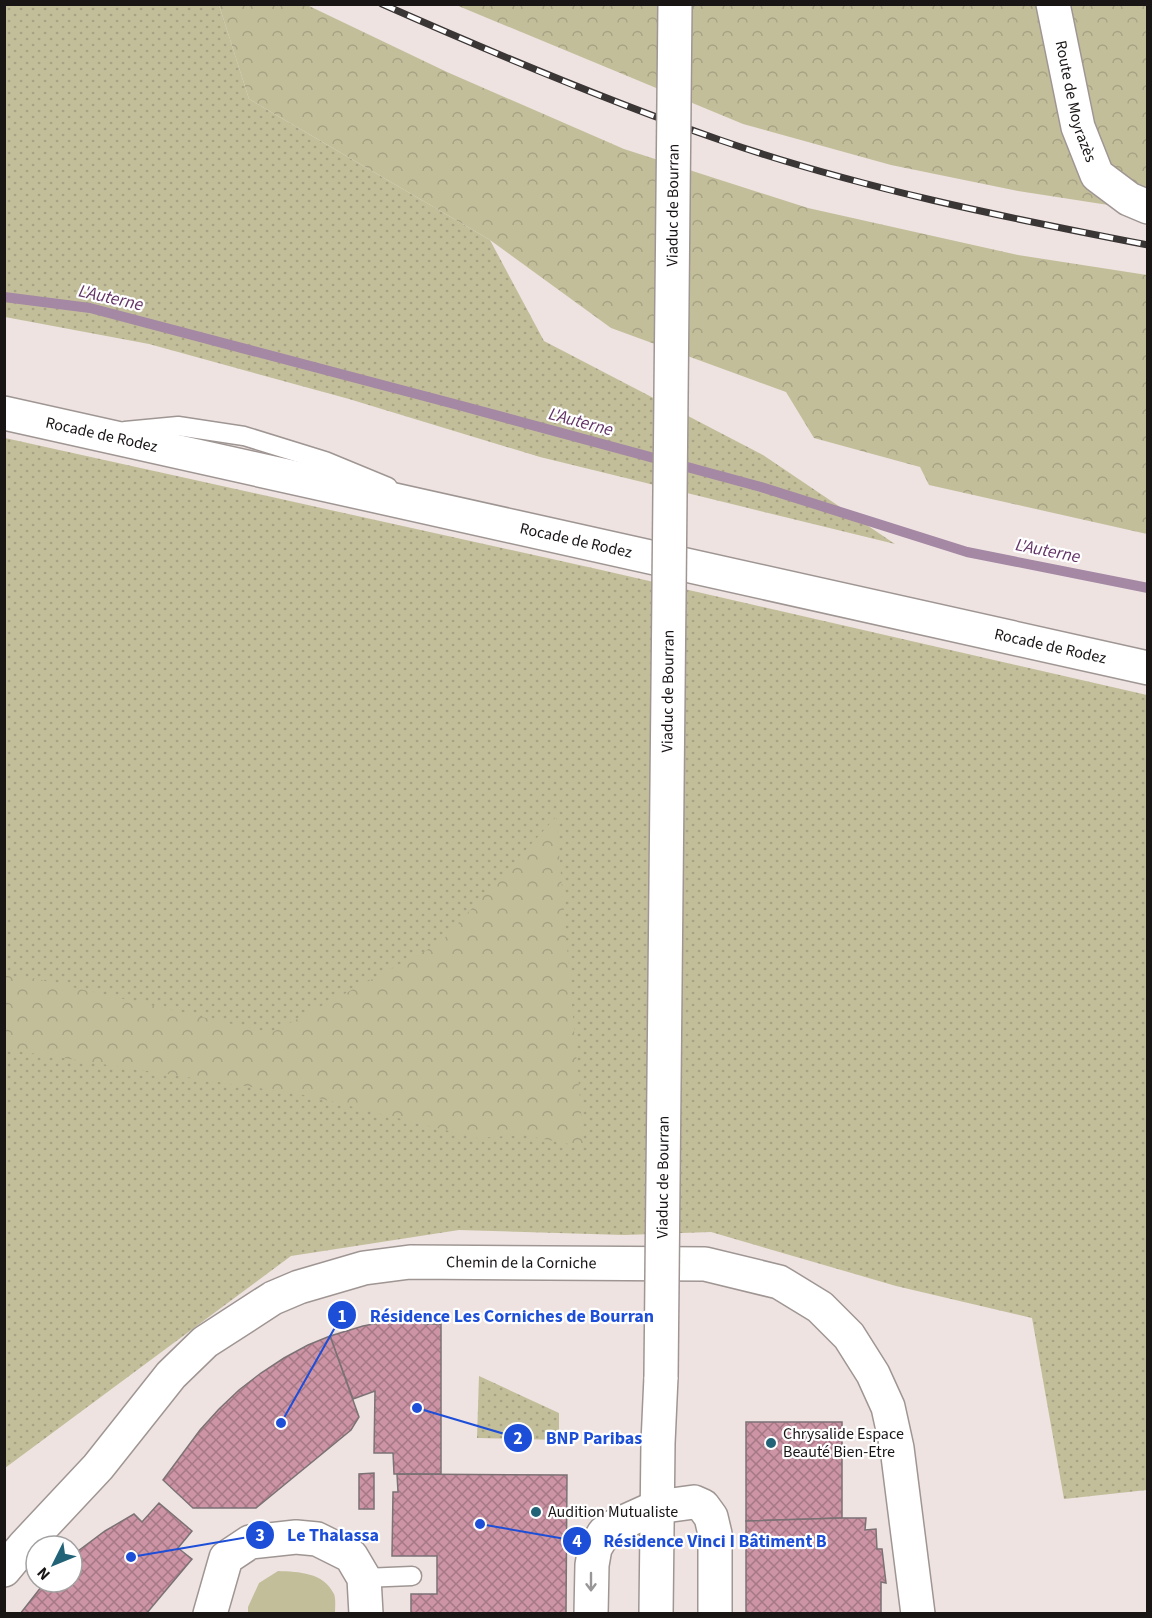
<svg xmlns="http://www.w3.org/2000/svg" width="1152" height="1618" font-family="'Source Sans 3',sans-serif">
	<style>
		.grass { fill: url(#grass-dots) }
		.forest { fill: url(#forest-crowns) }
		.park { fill: #c3be9a }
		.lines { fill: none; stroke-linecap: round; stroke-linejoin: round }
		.stream { stroke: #a488a4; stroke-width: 10 }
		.building { fill: url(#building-cross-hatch); stroke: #7b7275; stroke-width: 1.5 }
		.service-casing { stroke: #9f9693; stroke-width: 21 }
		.minor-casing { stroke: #9f9693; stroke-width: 36 }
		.tertiary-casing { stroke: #9f9693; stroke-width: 36 }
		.secondary-casing { stroke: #9f9693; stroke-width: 36 }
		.primary-casing { stroke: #9f9693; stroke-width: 36 }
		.service { stroke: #fff; stroke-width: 18 }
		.minor { stroke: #fff; stroke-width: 33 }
		.tertiary { stroke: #fff; stroke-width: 33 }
		.secondary { stroke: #fff; stroke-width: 33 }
		.primary { stroke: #fff; stroke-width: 33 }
		.rail-casing { stroke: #3b3636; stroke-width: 7 }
		.rail { stroke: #fff; stroke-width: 4.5; stroke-dasharray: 14; stroke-linecap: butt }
		.secondary-bridge-casing { stroke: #9f9693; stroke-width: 36; stroke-linecap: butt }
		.secondary-bridge { stroke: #fff; stroke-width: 33 }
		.oneway { stroke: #989696 }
		.poi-dot { fill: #226378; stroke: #fff; stroke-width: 2 }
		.labels { text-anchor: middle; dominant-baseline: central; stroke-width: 4.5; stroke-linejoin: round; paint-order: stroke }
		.street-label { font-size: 16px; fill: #191515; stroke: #fff }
		.poi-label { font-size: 16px; fill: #191515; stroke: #fff; text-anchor: start }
		.water-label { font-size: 18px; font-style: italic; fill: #643467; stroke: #fff }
		.leader { fill: none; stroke: #1d4ed8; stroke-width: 2 }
		.callout-dot { fill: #1d4ed8; stroke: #fff; stroke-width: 2 }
		.mark-label { font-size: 18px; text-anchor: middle; font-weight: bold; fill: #fff }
		.callout-label { font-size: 18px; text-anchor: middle; font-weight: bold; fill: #1d4ed8; stroke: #fff; stroke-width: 4.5; stroke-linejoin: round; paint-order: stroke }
	</style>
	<defs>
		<pattern id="grass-dots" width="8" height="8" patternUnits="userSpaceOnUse" patternTransform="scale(1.5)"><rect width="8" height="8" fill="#c3be9a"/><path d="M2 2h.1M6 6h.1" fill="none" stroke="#a7a284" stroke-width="1.8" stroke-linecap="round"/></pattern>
		<pattern id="forest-crowns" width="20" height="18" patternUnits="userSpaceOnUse" patternTransform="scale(1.5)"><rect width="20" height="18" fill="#c3be9a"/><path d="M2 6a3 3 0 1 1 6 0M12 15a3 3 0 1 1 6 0" fill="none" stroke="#a7a284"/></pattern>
		<pattern id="building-cross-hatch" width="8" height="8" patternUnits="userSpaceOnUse" patternTransform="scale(1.5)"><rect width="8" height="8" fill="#cc94a5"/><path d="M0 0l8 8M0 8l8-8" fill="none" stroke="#a57885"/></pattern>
	</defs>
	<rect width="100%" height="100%" fill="#eee3e1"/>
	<g class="grass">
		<polygon points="4,5 219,5 249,99 490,240 544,341 763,455 895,544 540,457 349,399 149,344 5,317"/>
		<polygon points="5,438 597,569 1147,695 1147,1490 1064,1499 1032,1318 896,1286 711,1232 624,1235 459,1230 291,1256 5,1468"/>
		<polygon points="479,1376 559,1413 559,1440 477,1438"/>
	</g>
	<g class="forest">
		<polygon points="219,5 307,5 447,72 624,149 808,208 1018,255 1147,275 1147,534 929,485 920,467 814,438 786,392 611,328 490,240 249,99"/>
		<polygon points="456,5 1147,5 1147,211 1018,191 891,165 743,124"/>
		<polygon points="556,817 584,1147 523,1135 477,1138 310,1096 5,1049 5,976 28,977 271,1033 440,943"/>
	</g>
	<path class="park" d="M278 1571C299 1572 323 1572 334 1594 336 1599 335 1608 335 1613H248V1607L259 1583Z"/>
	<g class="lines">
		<polyline class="stream" points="4,297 90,308 462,406 761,487 967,552 1148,588"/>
	</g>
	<g class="building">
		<polygon points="424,1318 424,1324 441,1324 441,1474 394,1474 393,1453 374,1453 375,1391 353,1399 330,1336 363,1326 394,1320"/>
		<polygon points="330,1336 359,1417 351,1430 256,1508 193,1508 163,1480 200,1430 219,1409 239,1390 261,1373 284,1358 308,1345"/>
		<polygon points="746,1422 842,1422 842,1518 746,1521"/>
		<polygon points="374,1473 374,1509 359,1509 359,1474"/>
		<polygon points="397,1474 567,1475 566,1614 411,1614 411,1594 437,1594 437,1556 392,1556 393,1492 398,1492"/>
		<polygon points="159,1503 192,1531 178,1548 192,1559 146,1614 20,1614 45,1582 72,1582 72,1556 78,1551 105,1531 134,1514 142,1522"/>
		<polygon points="842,1518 866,1518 865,1530 876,1529 877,1549 882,1549 886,1583 881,1582 881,1614 746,1614 746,1521"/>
	</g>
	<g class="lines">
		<g class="service-casing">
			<g id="service">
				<polyline points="125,431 178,426 244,436 325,461 388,487"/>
				<polyline points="364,1578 412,1576"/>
			</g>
		</g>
		<g class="minor-casing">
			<g id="minor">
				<path id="s1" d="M4 1570 24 1546 98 1467 171 1375 205 1342 273 1298 299 1287 364 1268 410 1262 705 1264 779 1282 820 1307 849 1336 873 1374 888 1407 897 1448 918 1614"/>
				<polyline points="210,1614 226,1558 250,1542 296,1537 317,1539 351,1556 364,1578 366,1614"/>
				<polyline points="591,1614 592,1565 595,1548 604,1533 615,1526 657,1507 694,1502 703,1506 711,1517 715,1534 715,1614"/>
			</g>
		</g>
		<g class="tertiary-casing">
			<g id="tertiary">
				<path id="s2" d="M1053 4 1078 127 1097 175 1129 199 1148 207"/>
			</g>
		</g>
		<g class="secondary-casing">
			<polyline id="secondary" points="656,1614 658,1443 661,1377"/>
		</g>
		<g class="primary-casing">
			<g id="primary">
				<path id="s3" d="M4 413 1148 668"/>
			</g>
		</g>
		<use href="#service" class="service"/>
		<use href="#minor" class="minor"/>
		<use href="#tertiary" class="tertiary"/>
		<use href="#secondary" class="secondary"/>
		<use href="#primary" class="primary"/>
		<g class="rail-casing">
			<path id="rail" d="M382 4C493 53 605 100 720 140 859 188 1003 217 1148 245"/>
		</g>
		<use href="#rail" class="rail"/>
		<g class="secondary-bridge-casing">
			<g id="secondary-bridge">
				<path id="s4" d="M661 1377 675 4"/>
			</g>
		</g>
		<use href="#secondary-bridge" class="secondary-bridge"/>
	</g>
	<defs><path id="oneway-shaft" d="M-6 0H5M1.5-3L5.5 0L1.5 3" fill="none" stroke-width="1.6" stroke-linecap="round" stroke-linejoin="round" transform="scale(1.5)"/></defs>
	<use class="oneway" href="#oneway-shaft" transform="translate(591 1582) rotate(90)"/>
	<g class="poi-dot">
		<circle cx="771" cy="1443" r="6"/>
		<circle cx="536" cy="1512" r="6"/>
	</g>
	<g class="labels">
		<g class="street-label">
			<text stroke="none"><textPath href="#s2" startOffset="100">Route de Moyrazès</textPath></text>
			<text stroke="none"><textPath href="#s4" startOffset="1172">Viaduc de Bourran</textPath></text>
			<text stroke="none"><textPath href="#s3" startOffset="100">Rocade de Rodez</textPath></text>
			<text stroke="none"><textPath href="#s3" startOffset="586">Rocade de Rodez</textPath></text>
			<text stroke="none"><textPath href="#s3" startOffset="1072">Rocade de Rodez</textPath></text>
			<text stroke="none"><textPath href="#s4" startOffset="686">Viaduc de Bourran</textPath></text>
			<text stroke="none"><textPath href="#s4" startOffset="200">Viaduc de Bourran</textPath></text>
			<text stroke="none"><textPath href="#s1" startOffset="639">Chemin de la Corniche</textPath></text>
		</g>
		<g class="poi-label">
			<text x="783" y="1434">Chrysalide Espace<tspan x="783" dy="18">Beauté Bien-Etre</tspan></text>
			<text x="548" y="1512">Audition Mutualiste</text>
		</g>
		<g class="water-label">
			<text transform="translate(111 298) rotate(13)">L'Auterne</text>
			<text transform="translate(581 422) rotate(15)">L'Auterne</text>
			<text transform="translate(1048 551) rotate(11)">L'Auterne</text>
		</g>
	</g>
	<path class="leader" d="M281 1423L342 1315M417 1408L518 1438M131 1557L260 1535M480 1524L577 1541"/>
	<g class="callout-dot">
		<circle cx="281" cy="1423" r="6"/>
		<circle cx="417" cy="1408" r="6"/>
		<circle cx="131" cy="1557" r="6"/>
		<circle cx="480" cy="1524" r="6"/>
		<circle cx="342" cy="1315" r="15"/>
		<circle cx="518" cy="1438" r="15"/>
		<circle cx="260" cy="1535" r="15"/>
		<circle cx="577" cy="1541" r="15"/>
	</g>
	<g class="mark-label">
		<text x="342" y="1322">1</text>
		<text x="518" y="1444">2</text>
		<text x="260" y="1541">3</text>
		<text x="577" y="1547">4</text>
	</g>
	<g class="callout-label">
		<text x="512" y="1322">Résidence Les Corniches de Bourran</text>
		<text x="594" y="1444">BNP Paribas</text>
		<text x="333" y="1541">Le Thalassa</text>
		<text x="715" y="1547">Résidence Vinci I Bâtiment B</text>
	</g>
	<rect width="1152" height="1618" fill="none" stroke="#191515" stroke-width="12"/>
	<g transform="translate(54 1564) rotate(227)"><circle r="28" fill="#ffffff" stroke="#a3a1a1" stroke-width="1.5"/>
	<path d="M0-4.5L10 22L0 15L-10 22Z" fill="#226378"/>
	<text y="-9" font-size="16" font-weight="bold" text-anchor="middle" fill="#191515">N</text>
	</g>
</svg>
